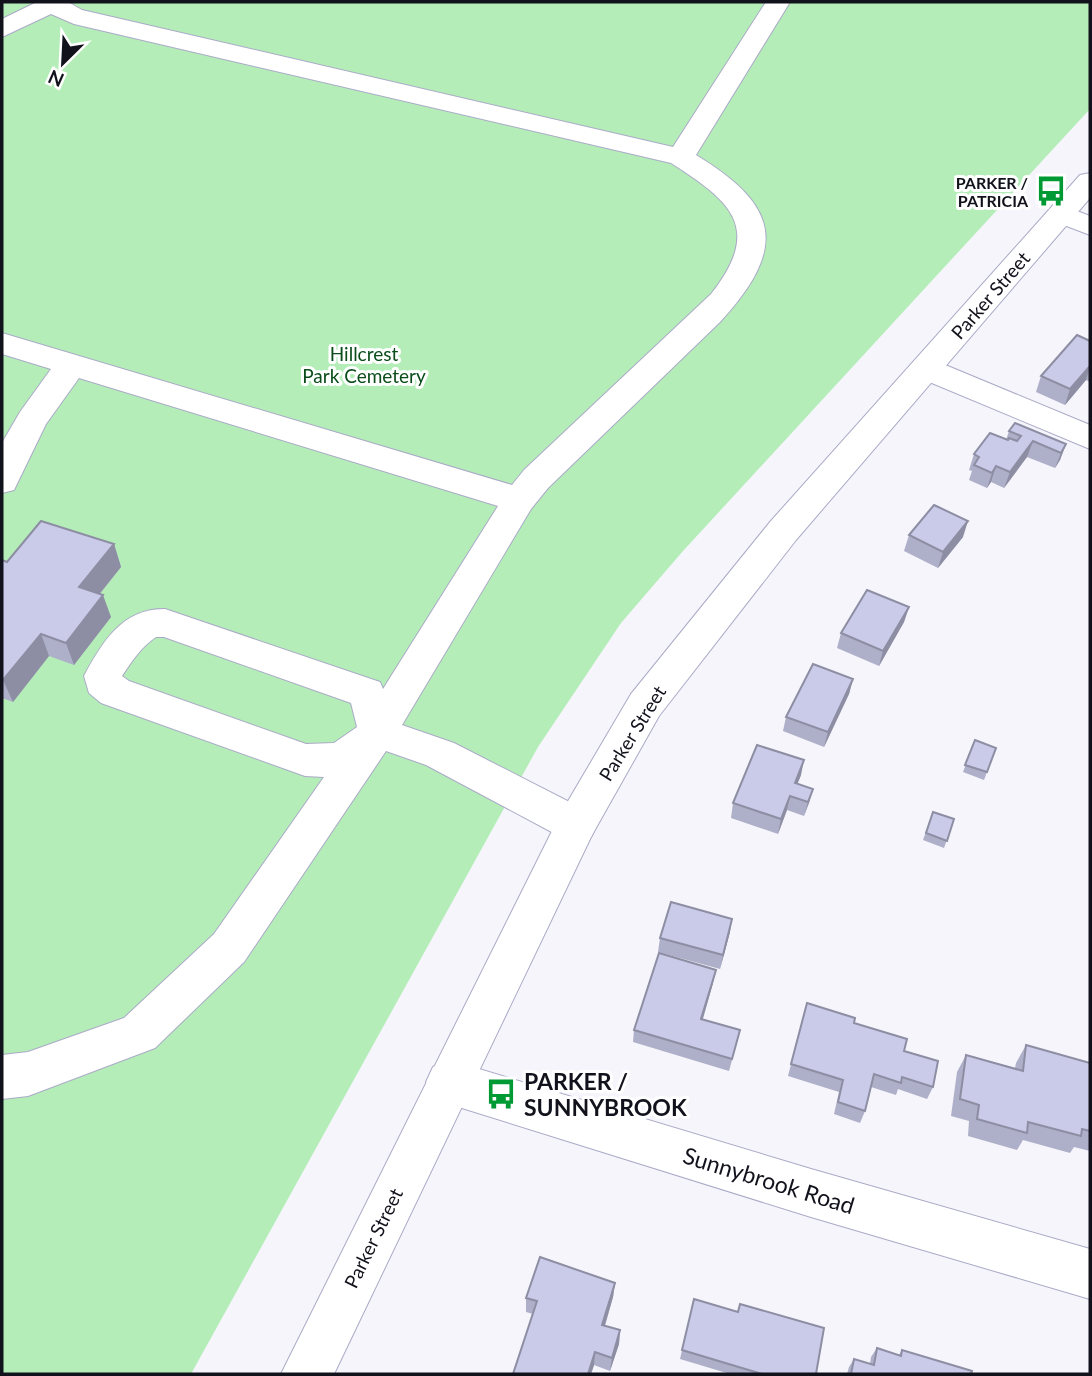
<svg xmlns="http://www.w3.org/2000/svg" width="1092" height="1376" font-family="Lato,sans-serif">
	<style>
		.green { fill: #b5edb9 }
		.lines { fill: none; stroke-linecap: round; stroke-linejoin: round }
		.minor-casing { stroke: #aaaac7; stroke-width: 2 }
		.major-casing { stroke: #aaaac7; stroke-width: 2 }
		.minor { fill: #fff; fill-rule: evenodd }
		.major { fill: #fff; fill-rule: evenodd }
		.wall { fill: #aeafc8 }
		.shaded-wall { fill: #8d8ea3 }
		.building { fill: #cacbe9; stroke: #8d8ea3; stroke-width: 2 }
		.labels { text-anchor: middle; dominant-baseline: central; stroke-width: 6; stroke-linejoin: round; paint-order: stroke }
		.far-poi-label { font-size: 16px; font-weight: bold; fill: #12121c; stroke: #fff; text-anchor: end }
		.street-label { font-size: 19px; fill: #12121c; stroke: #fff }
		.park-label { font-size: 19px; fill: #0b4d1a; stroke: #fff }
		.near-poi-label { font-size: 23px; font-weight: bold; fill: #12121c; stroke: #fff; text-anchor: start }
		.near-street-label { font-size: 23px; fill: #12121c; stroke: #fff }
	</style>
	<rect width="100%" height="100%" fill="#f5f5fb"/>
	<polygon class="green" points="2,2 1090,2 1090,109 683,551 621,623 538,747 191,1374 2,1374"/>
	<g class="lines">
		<g class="minor-casing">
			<g id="minor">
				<path d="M37 2H68L82 10 673 147 766 2H790L696 155C780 206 788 248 720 322L548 488 531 509 402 725 454 743 591 813 597 825 591 837 576 842 561 837 426 765 386 751 244 962 155 1048 28 1096 2 1099V1055L28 1052 124 1018 214 934 324 777 305 776 101 703 89 693 84 676C102 642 123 608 165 609L380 682 383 689 498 506 79 378 46 424 14 490 2 493V443L20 412 51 369 2 354V333L512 485 524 470 711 294C764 227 730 201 671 163L74 24 51 14 2 37V19ZM156 637H164L351 703 357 727 334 743 306 744 129 681 122 676C132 661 141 647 156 637Z"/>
				<polygon points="1061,205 1090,216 1090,235 1051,220 1046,214 1051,208"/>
				<polygon points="926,357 1090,425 1090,449 915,376 910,368 915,360"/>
				<polygon points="449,1060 811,1169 1090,1249 1090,1299 811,1217 449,1104 433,1097 426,1082 433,1067"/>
			</g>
		</g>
		<g class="major-casing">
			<polygon id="major" points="1090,173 1090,198 796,540 659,716 592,835 334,1374 281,1374 561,813 631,694 770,522 1080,175"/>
		</g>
		<use href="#minor" class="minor"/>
		<use href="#major" class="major"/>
	</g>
	<g class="wall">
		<polygon points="1090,341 1090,382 1086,380 1065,405 1036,392 1041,376"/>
		<polygon points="1009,431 1066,444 1060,460 1055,468 1027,457 1004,488 991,482 987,488 969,480 972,471 969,470 974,454 1006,440"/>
		<polygon points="909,535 963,537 938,568 904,551"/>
		<polygon points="114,544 121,567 100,594 111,617 74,665 49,656 13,702 2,698 2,560 7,562"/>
		<polygon points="909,607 904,622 879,666 837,648 841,633"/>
		<polygon points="853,679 849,694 824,747 783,731 786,717"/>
		<polygon points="975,740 996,748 984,780 963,772"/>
		<polygon points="801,775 797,784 813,789 804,816 787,810 778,834 731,818 733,803"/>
		<polygon points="933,812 954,819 944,848 923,840"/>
		<polygon points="730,932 720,969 658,952 660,938"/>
		<polygon points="713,983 703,1019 737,1042 729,1071 633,1042 634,1030"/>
		<polygon points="807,1003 854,1023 904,1051 933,1087 927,1099 898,1089 896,1095 871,1087 865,1111 860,1123 834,1114 839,1092 788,1076"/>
		<polygon points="1026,1045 1090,1063 1090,1151 1074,1147 1070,1153 1023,1140 1017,1150 968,1136 969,1121 951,1116 957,1072 966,1055 1015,1068 1016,1063"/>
		<polygon points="615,1283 613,1297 605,1326 620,1330 619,1344 610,1371 594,1365 591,1374 513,1374 533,1314 526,1312 526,1298"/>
		<polygon points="694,1299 737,1312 740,1304 816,1374 730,1374 680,1359"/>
		<polygon points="877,1348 899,1355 902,1350 971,1374 847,1374 849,1367 854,1359 870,1364 871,1357"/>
	</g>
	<g class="shaded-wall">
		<polygon points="1090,366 1086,380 1065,405 1070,389"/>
		<polygon points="1033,441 1027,457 1004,488 1010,472"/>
		<polygon points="1066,444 1060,460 1055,468 1061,453"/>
		<polygon points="996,466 991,482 987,488 992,473"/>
		<polygon points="968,521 963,537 938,568 943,552"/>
		<polygon points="114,544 121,567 87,609 79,587"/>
		<polygon points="103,595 111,617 74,665 66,643"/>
		<polygon points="909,607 904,622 879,666 883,651"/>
		<polygon points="41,634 49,656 13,702 3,680"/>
		<polygon points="853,679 849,694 824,747 828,732"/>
		<polygon points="804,760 801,775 792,798 795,783"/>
		<polygon points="813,789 809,803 804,816 808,802"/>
		<polygon points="790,796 787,810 778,834 781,819"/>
		<polygon points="732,919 730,932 720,969 723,955"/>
		<polygon points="716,970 713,983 699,1031 701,1019"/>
		<polygon points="615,1283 613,1297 601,1338 602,1325"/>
		<polygon points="620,1330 619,1344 610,1371 612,1358"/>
		<polygon points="595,1352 594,1365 591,1374 588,1374"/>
	</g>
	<g class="building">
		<polygon points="1077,335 1090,341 1090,366 1070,389 1041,376"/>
		<polygon points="1015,423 1066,444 1061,453 1033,441 1010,472 996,466 992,473 974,465 979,457 974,454 990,433 1008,440 1009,438 1017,441 1021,436 1009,431"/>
		<polygon points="934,505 968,521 943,552 909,535"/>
		<polygon points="41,521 114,544 79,587 103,595 66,643 41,634 3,680 2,680 2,560 7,562"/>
		<polygon points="867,590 909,607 883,651 841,633"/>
		<polygon points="813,664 853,679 828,732 786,717"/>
		<polygon points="975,740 996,748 987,772 965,765"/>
		<polygon points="757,745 804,760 795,783 813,789 808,802 790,796 781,819 733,803"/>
		<polygon points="933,812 954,819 947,841 926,833"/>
		<polygon points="671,902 732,919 723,955 660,938"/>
		<polygon points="659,953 716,970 701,1019 740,1030 732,1059 634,1030"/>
		<polygon points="807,1003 855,1018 854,1023 907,1039 904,1051 938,1061 933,1087 902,1077 901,1083 874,1074 865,1111 838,1102 843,1080 791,1064"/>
		<polygon points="1026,1045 1090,1063 1090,1131 1082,1129 1081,1136 1028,1122 1027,1133 977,1119 979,1105 960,1099 966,1055 1023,1071"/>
		<polygon points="540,1257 615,1283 602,1325 620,1330 612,1358 595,1352 588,1374 513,1374 537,1301 526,1298"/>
		<polygon points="694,1299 738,1312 740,1304 824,1328 816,1374 762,1374 682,1350"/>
		<polygon points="877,1348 901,1356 902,1350 972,1371 971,1374 851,1374 854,1359 874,1365"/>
	</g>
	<defs>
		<g id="bus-bare" transform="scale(2.415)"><path d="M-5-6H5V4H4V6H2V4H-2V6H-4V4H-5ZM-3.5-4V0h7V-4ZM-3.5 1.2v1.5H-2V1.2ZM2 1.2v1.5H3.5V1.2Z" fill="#009a34" stroke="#fff" stroke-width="2.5" paint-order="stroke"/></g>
	</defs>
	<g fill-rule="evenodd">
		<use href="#bus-bare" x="1051" y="191"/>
		<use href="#bus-bare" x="501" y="1094"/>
	</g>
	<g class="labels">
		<g class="far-poi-label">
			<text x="1028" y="182">PARKER /<tspan x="1028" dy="18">PATRICIA</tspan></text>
		</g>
		<g class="street-label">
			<text transform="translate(990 295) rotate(-49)">Parker Street</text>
			<text transform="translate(632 733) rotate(-58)">Parker Street</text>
			<text transform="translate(373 1238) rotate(-64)">Parker Street</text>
		</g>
		<g class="park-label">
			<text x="364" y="353">Hillcrest<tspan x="364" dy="22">Park Cemetery</tspan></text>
		</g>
		<g class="near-poi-label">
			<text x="524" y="1081">PARKER /<tspan x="524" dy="26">SUNNYBROOK</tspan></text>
		</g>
		<g class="near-street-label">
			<text transform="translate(769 1180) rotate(17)">Sunnybrook Road</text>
		</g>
	</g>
	<rect width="1092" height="1376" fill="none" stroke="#12121c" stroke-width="7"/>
	<g transform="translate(63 63) rotate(204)" stroke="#ffffff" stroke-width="5" paint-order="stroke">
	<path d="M0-5L12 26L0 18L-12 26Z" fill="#12121c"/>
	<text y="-10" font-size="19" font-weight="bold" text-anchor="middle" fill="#12121c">N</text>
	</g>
</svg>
